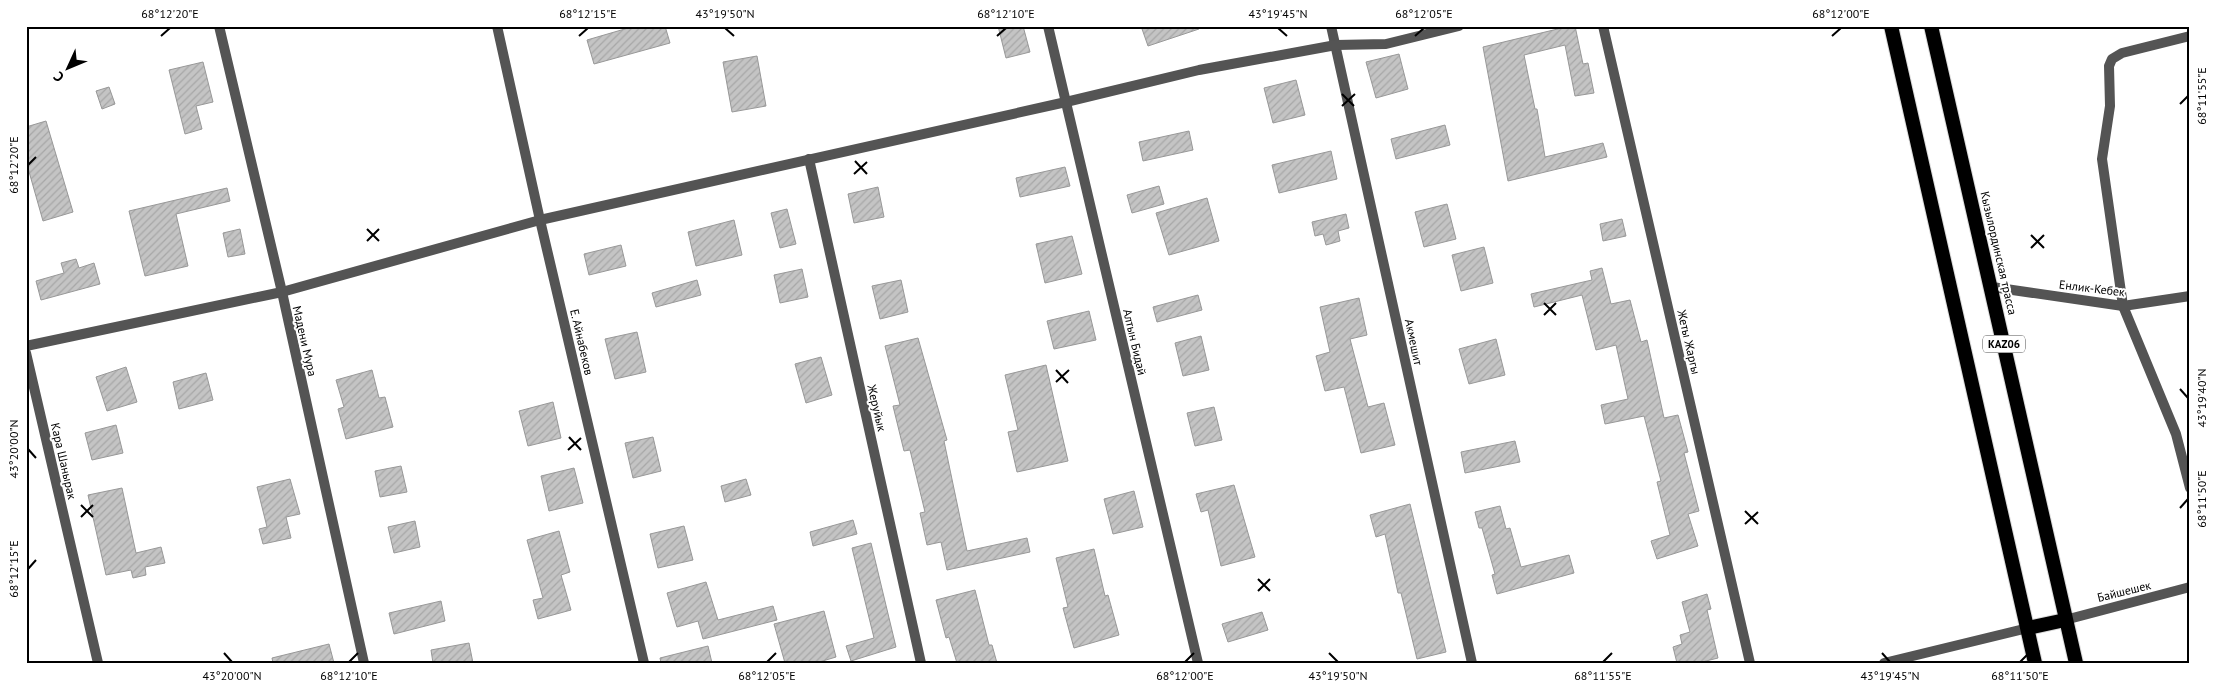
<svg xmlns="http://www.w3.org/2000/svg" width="2216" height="689" font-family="'PT Sans',sans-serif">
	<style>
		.building { fill: url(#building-hatch); stroke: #989898 }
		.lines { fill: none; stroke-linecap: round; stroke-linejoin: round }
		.trunk-casing { stroke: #dbdbdb; stroke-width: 16 }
		.minor { stroke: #545454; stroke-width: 10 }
		.trunk { stroke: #000; stroke-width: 14 }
		.ticks { fill: none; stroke: #000; stroke-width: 2 }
		.labels { text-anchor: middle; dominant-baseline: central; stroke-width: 4; stroke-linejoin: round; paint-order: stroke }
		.shield { fill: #fff; stroke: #4c4c4c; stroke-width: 1 }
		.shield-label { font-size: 11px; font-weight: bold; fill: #000 }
		.street-label { font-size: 12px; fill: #000; stroke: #fff }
		.neatline { fill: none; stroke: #000; stroke-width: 2 }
		.ticks-label { font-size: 12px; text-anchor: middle; fill: #000 }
	</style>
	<defs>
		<pattern id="building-hatch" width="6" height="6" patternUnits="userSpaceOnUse" patternTransform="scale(1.25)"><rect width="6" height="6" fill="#c4c4c4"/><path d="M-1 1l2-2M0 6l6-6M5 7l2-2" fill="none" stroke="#a7a7a7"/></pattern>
	</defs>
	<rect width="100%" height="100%" fill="#fff"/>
	<g class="building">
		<polygon points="635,26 665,26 670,43 594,64 587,40"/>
		<polygon points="998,26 1023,26 1030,52 1006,58"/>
		<polygon points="1141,26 1199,26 1199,29 1148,46"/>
		<polygon points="1570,26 1575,26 1583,64 1588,63 1594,93 1575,96 1565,45 1524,55 1535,109 1537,109 1545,157 1603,143 1607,157 1508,181 1483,47"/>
		<polygon points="1399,54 1408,89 1376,98 1366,62"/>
		<polygon points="757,56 766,106 732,112 723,62"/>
		<polygon points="203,62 213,102 196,106 202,129 185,134 169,70"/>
		<polygon points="1296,80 1305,115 1273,123 1264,88"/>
		<polygon points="109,87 115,104 102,109 96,91"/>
		<polygon points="46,121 73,212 43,221 26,161 26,127"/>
		<polygon points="1445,125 1450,145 1396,159 1391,139"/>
		<polygon points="1189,131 1193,150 1143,161 1139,142"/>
		<polygon points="1331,151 1337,179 1279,193 1272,165"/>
		<polygon points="1065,167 1070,186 1020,197 1016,178"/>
		<polygon points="1159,186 1164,204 1132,213 1127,195"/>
		<polygon points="878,187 884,217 854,223 848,194"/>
		<polygon points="227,188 230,201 176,214 188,266 145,276 129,211"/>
		<polygon points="1207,198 1219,241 1169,255 1156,213"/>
		<polygon points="1447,204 1456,239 1424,247 1415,212"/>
		<polygon points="787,209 796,244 780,248 771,213"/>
		<polygon points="1346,214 1349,228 1338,231 1340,241 1326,245 1323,234 1315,236 1312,222"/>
		<polygon points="1622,219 1626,236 1603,241 1600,224"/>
		<polygon points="734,220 742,255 696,266 688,232"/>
		<polygon points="240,229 245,254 228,257 223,233"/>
		<polygon points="1072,236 1082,274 1045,283 1036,244"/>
		<polygon points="621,245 626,266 589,275 584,254"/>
		<polygon points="1484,247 1493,283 1461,291 1452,255"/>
		<polygon points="76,259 79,268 94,263 100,284 41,300 36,281 64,273 61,263"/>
		<polygon points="1602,268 1611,304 1630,300 1641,342 1647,340 1664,418 1678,415 1688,452 1684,453 1699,511 1688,514 1698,546 1657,559 1651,541 1670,535 1657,482 1661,481 1644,416 1605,424 1601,405 1628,399 1616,345 1596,350 1582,295 1534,307 1531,294 1592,280 1590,271"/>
		<polygon points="802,269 808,297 780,303 774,275"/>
		<polygon points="697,280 701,295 656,307 652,293"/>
		<polygon points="901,280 908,312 880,319 872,286"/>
		<polygon points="1198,295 1202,310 1157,322 1153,307"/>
		<polygon points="1359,298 1367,335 1350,339 1368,407 1384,403 1395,445 1361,453 1344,387 1325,391 1316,356 1330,352 1320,307"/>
		<polygon points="1089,311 1096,340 1054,349 1047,321"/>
		<polygon points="637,332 646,372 615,379 605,339"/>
		<polygon points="1201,336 1209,370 1183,376 1175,343"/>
		<polygon points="918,338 947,440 944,441 967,551 1027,538 1030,552 947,570 941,542 927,545 920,513 925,512 910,450 904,451 893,406 900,405 885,346"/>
		<polygon points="1496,339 1505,375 1469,384 1459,349"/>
		<polygon points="821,357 832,395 806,403 795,364"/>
		<polygon points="1046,365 1068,461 1017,472 1008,432 1018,430 1005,375"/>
		<polygon points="126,367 137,402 107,411 96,377"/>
		<polygon points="372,370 379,398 385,397 393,427 346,439 338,409 344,407 336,380"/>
		<polygon points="206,373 213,400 179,409 173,382"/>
		<polygon points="553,402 561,438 528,446 519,411"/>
		<polygon points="1214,407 1222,440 1195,446 1187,413"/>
		<polygon points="116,425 123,453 92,460 85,433"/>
		<polygon points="653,437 661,471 633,478 625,443"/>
		<polygon points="1515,441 1520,462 1465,473 1461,452"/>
		<polygon points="401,466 407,492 380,497 375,471"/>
		<polygon points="574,468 583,503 549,511 541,476"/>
		<polygon points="290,479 300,514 286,517 291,538 263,544 259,529 267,527 257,487"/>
		<polygon points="746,479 751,495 725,502 721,486"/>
		<polygon points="1234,485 1255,557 1221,566 1208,510 1201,512 1196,494"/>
		<polygon points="122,488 136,553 161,547 165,563 145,567 146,575 133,578 131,570 106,575 88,495"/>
		<polygon points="1134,491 1143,527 1113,534 1104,499"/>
		<polygon points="1410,504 1446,652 1417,659 1401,593 1398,593 1385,534 1376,537 1370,515"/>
		<polygon points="1500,506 1506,529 1510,528 1521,567 1569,555 1574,573 1497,594 1492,575 1495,574 1482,528 1479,528 1475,512"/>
		<polygon points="853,520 857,534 813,546 810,532"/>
		<polygon points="415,521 420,547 394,553 388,527"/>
		<polygon points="684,526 693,560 658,568 650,534"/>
		<polygon points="559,531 570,572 561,575 571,610 538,619 533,600 543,598 527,540"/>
		<polygon points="871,543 896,647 851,661 846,646 874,638 852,548"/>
		<polygon points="1094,549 1105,596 1108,595 1119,635 1074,648 1063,608 1068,607 1056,558"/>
		<polygon points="706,582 718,620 773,606 777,620 703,639 698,621 677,627 667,593"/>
		<polygon points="975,590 989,645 992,645 997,663 957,663 949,637 946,638 936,600"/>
		<polygon points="1707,594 1711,609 1707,610 1718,658 1698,663 1677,663 1673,647 1682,644 1680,635 1690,632 1682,602"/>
		<polygon points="441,601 445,621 394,634 389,613"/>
		<polygon points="824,611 836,657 816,663 785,663 774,624"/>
		<polygon points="1262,612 1268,630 1228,642 1222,624"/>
		<polygon points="469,643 473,663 433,663 431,650"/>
		<polygon points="329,644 334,663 273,663 272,658"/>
		<polygon points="708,646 712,663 661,663 660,658"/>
	</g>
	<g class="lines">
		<g class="trunk-casing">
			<g id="trunk">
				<polyline points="1891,26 2035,663"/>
				<polyline points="1931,26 2076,663"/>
				<polyline points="2028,628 2065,620"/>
			</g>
		</g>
		<g class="minor">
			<polyline points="219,26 282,292 364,663"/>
			<polyline points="497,26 540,220 644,663"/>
			<polyline points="1048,26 1198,663"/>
			<polyline points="1331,26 1472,663"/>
			<polyline points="1603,26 1750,663"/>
			<polyline points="2190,36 2122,53 2112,59 2109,66 2110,106 2102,159 2123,306 2176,434 2190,488"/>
			<polyline points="809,159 921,663"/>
			<polyline points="1992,287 2123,306 2190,296"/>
			<polyline points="26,346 282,292 540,220 1066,102 1199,70 1336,45 1386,44 1459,26"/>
			<polyline points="26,353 98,663"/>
			<polyline points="2065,620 2190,587"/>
			<polyline points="1884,663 2028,628"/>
		</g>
		<use href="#trunk" class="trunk"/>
	</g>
	<path class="ticks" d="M725 28 734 36M1278 28 1287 36M161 36 170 28M579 36 588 28M997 36 1006 28M1415 36 1424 28M1832 36 1841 28M1342 94 1354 106M2180 104 2188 96M1342 106 1355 94M855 161 867 174M28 165 36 157M854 174 867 162M367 229 379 241M2031 235 2044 248M367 241 379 229M2031 248 2044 235M1544 303 1556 315M1544 315 1556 303M1056 370 1068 383M1056 382 1069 370M2180 389 2188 398M569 437 581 450M28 449 36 458M568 450 581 438M81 505 93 517M2180 508 2188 499M1745 511 1758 524M81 517 93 505M1745 524 1758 512M28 569 36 560M1258 579 1270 591M1258 591 1270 579M224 653 232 662M1329 653 1338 662M1882 653 1890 662M349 662 358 653M767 662 776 653M1185 662 1194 653M1603 662 1612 653M2020 662 2029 653"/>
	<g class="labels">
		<rect class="shield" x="1983" y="335.5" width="42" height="17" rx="4"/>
		<g class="shield-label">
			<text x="2004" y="344">KАZ06</text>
		</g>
		<g class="street-label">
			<text transform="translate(1999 253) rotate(77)">Кызылординская трасса</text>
			<text transform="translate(2092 288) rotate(7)">Енлик-Кебек</text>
			<text transform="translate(305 341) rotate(77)">Мадени Мура</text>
			<text transform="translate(582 342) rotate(77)">Е. Айнабеков</text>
			<text transform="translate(1135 342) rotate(77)">Алтын Бидай</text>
			<text transform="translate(1414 342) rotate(78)">Акмешит</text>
			<text transform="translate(1689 342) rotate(77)">Жеты Жаргы</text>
			<text transform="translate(877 408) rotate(77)">Жеруйык</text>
			<text transform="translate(64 461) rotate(77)">Кара Шанырак</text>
			<text transform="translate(2124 591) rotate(-14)">Байшешек</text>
		</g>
	</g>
	<rect width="2216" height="689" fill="none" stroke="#ffffff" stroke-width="55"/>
	<g transform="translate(68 68) rotate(226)" stroke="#ffffff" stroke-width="4" paint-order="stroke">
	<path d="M0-4L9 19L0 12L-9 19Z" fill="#000000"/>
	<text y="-8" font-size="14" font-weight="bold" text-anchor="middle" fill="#000000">С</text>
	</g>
	<rect x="28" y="28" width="2160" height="634" class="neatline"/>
	<g class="ticks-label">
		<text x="170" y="18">68°12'20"E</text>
		<text x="588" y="18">68°12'15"E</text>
		<text x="725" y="18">43°19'50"N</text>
		<text x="1006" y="18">68°12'10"E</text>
		<text x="1278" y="18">43°19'45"N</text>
		<text x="1424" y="18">68°12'05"E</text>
		<text x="1841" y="18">68°12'00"E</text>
		<text transform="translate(2202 96) rotate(-90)" y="4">68°11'55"E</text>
		<text transform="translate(14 165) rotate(-90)" y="4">68°12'20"E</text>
		<text transform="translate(2202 398) rotate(-90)" y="4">43°19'40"N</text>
		<text transform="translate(14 449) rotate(-90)" y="4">43°20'00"N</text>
		<text transform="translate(2202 499) rotate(-90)" y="4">68°11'50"E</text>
		<text transform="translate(14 569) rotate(-90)" y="4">68°12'15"E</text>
		<text x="232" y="680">43°20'00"N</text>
		<text x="349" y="680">68°12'10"E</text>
		<text x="767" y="680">68°12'05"E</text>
		<text x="1185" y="680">68°12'00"E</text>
		<text x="1338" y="680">43°19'50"N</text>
		<text x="1603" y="680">68°11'55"E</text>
		<text x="1890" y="680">43°19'45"N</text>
		<text x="2020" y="680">68°11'50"E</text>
	</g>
</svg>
